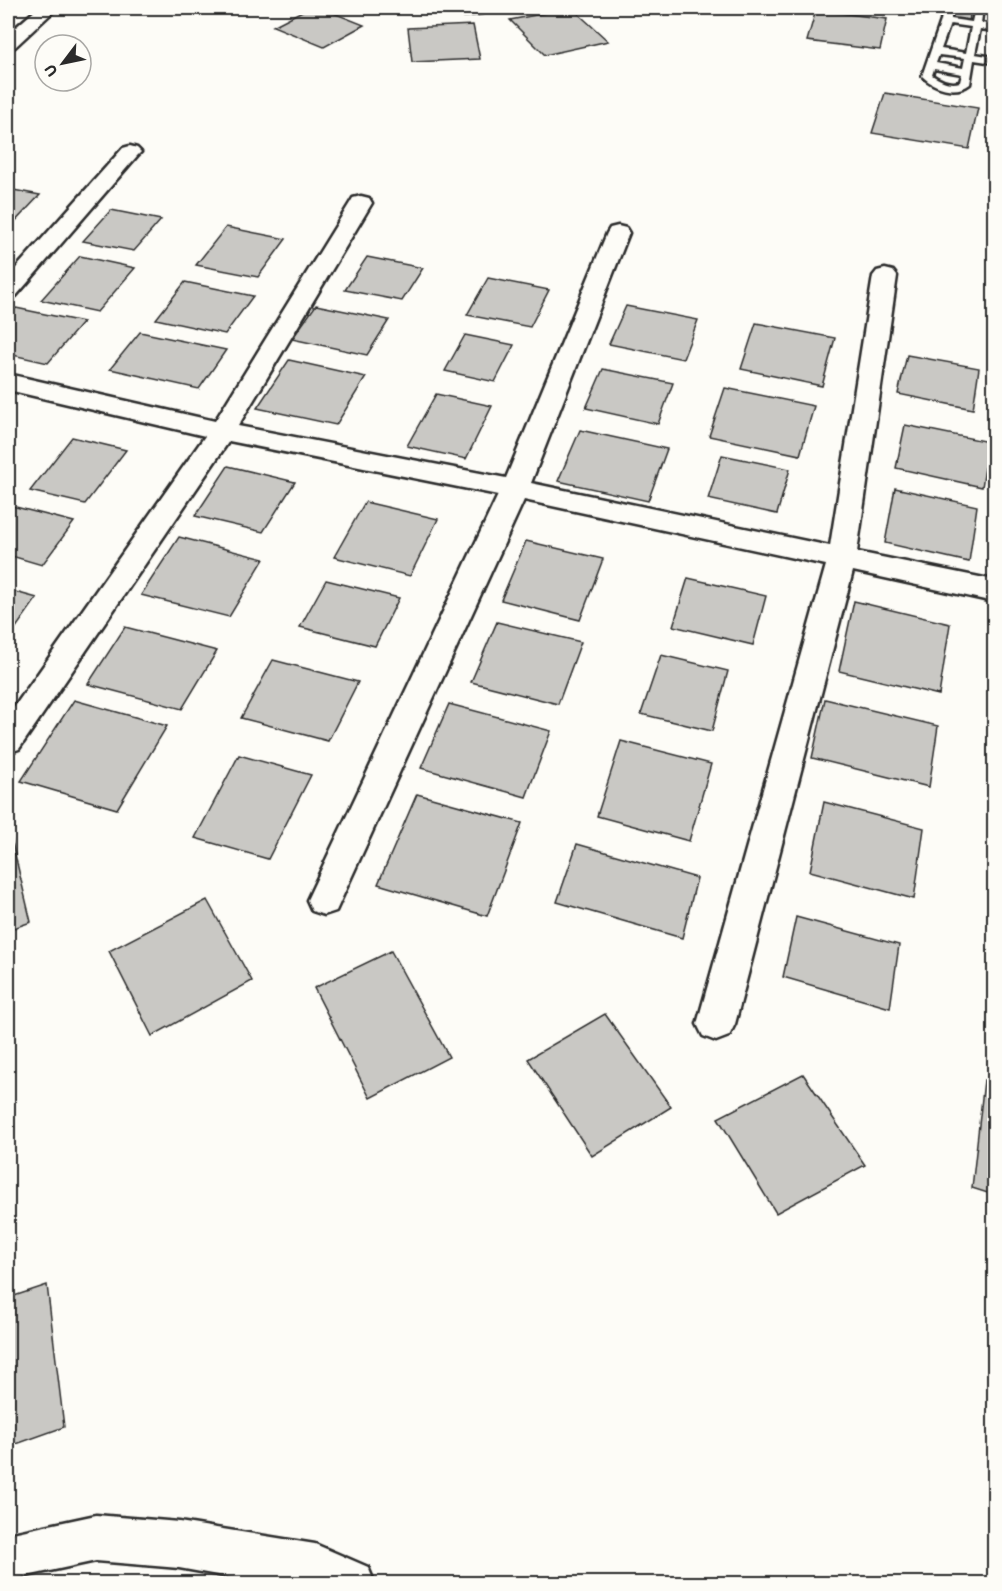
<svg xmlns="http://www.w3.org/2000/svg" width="1002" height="1591" font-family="Itim,sans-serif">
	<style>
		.building { fill: #c9c8c4; stroke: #2b2b2b; stroke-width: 1.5 }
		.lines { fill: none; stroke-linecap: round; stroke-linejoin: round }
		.service-casing { stroke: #2b2b2b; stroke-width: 5 }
		.minor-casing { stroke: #2b2b2b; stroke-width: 5 }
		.service { fill: #fdfcf7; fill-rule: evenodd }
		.minor { fill: #fdfcf7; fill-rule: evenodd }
	</style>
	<rect width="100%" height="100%" fill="#fdfcf7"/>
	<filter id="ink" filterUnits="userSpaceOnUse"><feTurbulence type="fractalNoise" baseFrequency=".0167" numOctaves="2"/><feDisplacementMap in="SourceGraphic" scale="12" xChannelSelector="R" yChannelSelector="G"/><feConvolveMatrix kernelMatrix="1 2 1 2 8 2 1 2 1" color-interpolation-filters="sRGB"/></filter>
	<g filter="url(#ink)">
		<g class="building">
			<polygon points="308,8 321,8 364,25 324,47 273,26"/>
			<polygon points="572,8 608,41 545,55 510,20"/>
			<polygon points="654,8 683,8 670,14"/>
			<polygon points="816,10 887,19 880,50 807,41"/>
			<polygon points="952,12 970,14 969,23 951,21"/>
			<polygon points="473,25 480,59 412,62 408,28"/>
			<polygon points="885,93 978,108 969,149 872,133"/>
			<polygon points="8,189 40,195 8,229"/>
			<polygon points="111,210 161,220 134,251 83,241"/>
			<polygon points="226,227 286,239 258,277 196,265"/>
			<polygon points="80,256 135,268 97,312 41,300"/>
			<polygon points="367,257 423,268 402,301 345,290"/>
			<polygon points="488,278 549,290 530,327 467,315"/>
			<polygon points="185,282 253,296 225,334 156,319"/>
			<polygon points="316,305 389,320 367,355 292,339"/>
			<polygon points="626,306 698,320 683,359 609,344"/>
			<polygon points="16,308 83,322 48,363 8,354 8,317"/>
			<polygon points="756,323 835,338 822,386 741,369"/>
			<polygon points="140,332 226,350 199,389 110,369"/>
			<polygon points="465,335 514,345 495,382 445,371"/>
			<polygon points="907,355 979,368 973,409 898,394"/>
			<polygon points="289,360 366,377 336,425 257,408"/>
			<polygon points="603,369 673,383 658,424 586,408"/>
			<polygon points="725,388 814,406 800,455 709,436"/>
			<polygon points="436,394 492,406 466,459 407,446"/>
			<polygon points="905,425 989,442 982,487 896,468"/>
			<polygon points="580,430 667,449 648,501 558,481"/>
			<polygon points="72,437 126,450 85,504 30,491"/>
			<polygon points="722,455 790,469 777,514 708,499"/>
			<polygon points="228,466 295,482 263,532 195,516"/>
			<polygon points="895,488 977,506 969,562 885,543"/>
			<polygon points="365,502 438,519 410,576 334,557"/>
			<polygon points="8,505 74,522 42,565 8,555"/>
			<polygon points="179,537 264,559 229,617 141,595"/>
			<polygon points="526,541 603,559 580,620 501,600"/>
			<polygon points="688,578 766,596 753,645 673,626"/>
			<polygon points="326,580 399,598 375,646 300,627"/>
			<polygon points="8,590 37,598 8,639"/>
			<polygon points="854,601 950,624 939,695 839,671"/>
			<polygon points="497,622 581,642 558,704 471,682"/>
			<polygon points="125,627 217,651 182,709 88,684"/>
			<polygon points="661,655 728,671 712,731 641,714"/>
			<polygon points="273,660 358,682 328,741 241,718"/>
			<polygon points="825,699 938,726 929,787 812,758"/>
			<polygon points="74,700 167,726 117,809 21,781"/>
			<polygon points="449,704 551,731 526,797 421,768"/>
			<polygon points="621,741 711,764 689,841 597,816"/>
			<polygon points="239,755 311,775 268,859 195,838"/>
			<polygon points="417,794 522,823 487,916 378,884"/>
			<polygon points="824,802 924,828 914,899 810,871"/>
			<polygon points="11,838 31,922 8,930 8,839"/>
			<polygon points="577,844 697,878 682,938 557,902"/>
			<polygon points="207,900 252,981 152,1036 109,951"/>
			<polygon points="796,917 899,945 890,1008 783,977"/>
			<polygon points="391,951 449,1057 370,1098 314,988"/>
			<polygon points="605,1014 671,1107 592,1156 528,1059"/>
			<polygon points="803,1074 865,1165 776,1213 718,1118"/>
			<polygon points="984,1080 994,1083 994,1195 972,1188"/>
			<polygon points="47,1285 64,1427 8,1447 8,1298"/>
		</g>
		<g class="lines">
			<g class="service-casing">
				<path id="service" d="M943 8H951V19L972 22 975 8H983L981 23 994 25V31L980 29 975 54 994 57V63L974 60 970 84C956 95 934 88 922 76L941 21ZM950 24 971 27 966 53 941 49ZM939 55 965 58 963 68 936 63ZM934 69 962 74 960 82C950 85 941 81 932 75Z"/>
			</g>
			<g class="minor-casing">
				<g id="minor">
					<polygon points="38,8 57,8 15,47 8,49 8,34"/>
					<path d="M432 8H488L486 12C471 16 449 16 434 12Z"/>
					<polygon points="130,146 137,148 141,152 137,156 16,296 8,298 8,277 123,148"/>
					<polygon points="361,196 369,198 372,203 238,426 506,478 607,233 610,228 618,226 626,228 629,233 531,483 830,546 873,276 877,271 885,269 893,271 897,276 857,552 994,580 994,602 853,571 735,1024 729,1036 716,1041 703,1036 697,1024 826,565 524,500 336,911 324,915 312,911 307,900 498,495 229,441 19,749 8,753 8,716 205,436 8,390 8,374 215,421 350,203 353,198"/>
					<polygon points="96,1515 179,1522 315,1544 368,1567 375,1584 267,1584 179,1568 96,1561 8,1580 8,1534"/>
				</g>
			</g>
			<use href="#service" class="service"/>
			<use href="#minor" class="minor"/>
		</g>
	</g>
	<rect width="1002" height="1591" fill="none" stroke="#fdfcf7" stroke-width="30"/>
	<rect x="15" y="15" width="972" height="1561" fill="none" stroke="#2b2b2b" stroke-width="2" filter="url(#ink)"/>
	<g transform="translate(63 63) rotate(238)"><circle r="28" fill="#fdfcf7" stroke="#a9a8a5" stroke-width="1.5"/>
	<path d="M0-4.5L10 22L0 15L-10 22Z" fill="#2b2b2b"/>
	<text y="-9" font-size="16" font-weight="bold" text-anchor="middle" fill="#2b2b2b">U</text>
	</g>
</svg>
